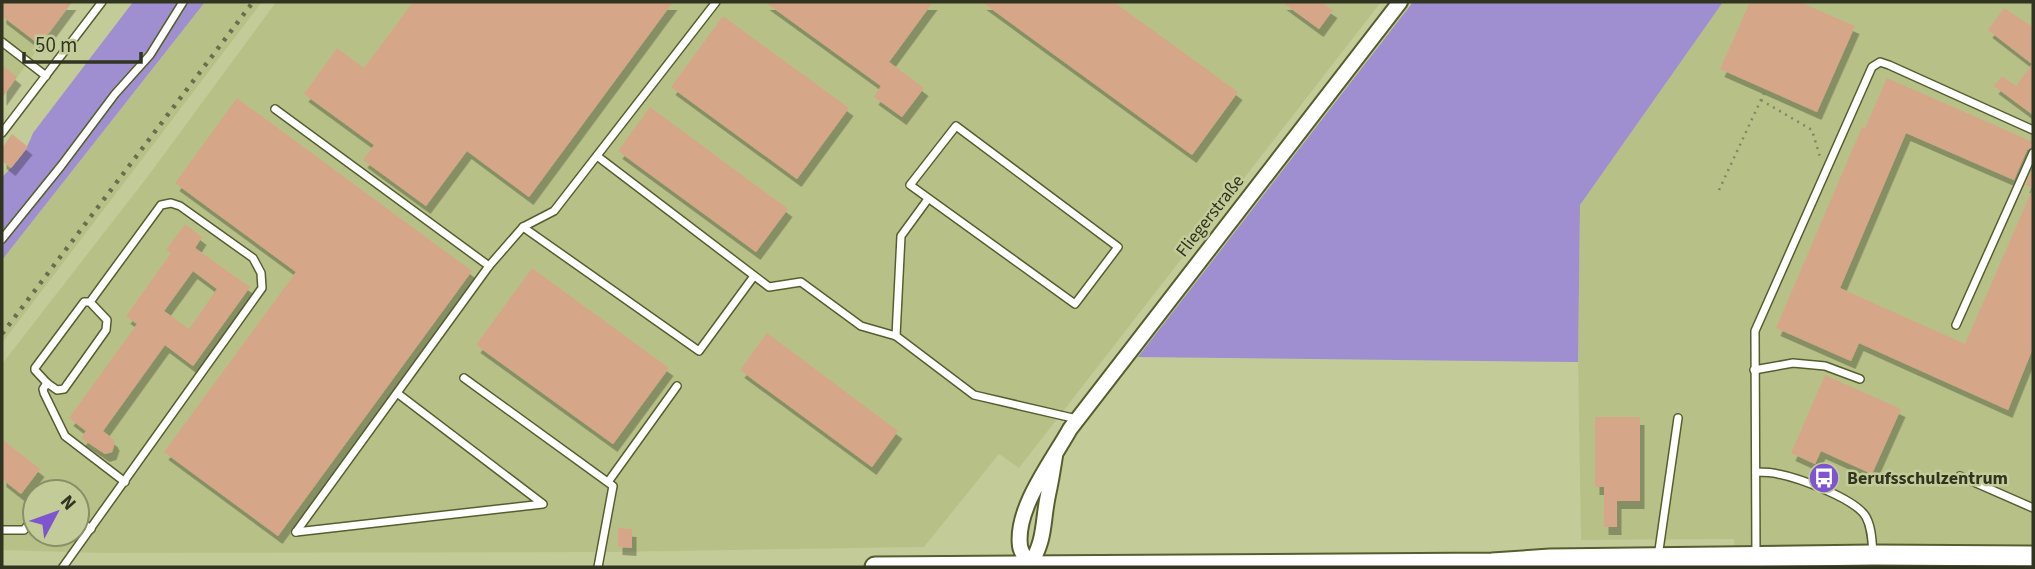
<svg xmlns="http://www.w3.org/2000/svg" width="2035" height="569" font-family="'Source Sans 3',sans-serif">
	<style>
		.built { fill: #b7c187; fill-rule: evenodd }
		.green { fill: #9f8fd0 }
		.building { fill: #d5a788; fill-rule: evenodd; filter: url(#shadow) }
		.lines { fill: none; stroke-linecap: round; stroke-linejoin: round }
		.lane-casing { stroke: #575e2e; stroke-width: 10 }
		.street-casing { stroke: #575e2e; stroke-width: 18 }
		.secondary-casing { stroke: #575e2e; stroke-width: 23 }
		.path { stroke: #818762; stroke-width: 2.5; stroke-dasharray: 2 5; stroke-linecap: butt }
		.lane { stroke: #fff; stroke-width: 7 }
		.street { stroke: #fff; stroke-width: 14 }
		.secondary { stroke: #fff; stroke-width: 19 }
		.rail { stroke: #686e4e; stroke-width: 4.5; stroke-dasharray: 3.5 7; stroke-linecap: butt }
		.labels { text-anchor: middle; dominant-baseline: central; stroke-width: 5; stroke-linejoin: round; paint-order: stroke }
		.street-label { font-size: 18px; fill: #313420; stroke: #c3cc98 }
		.poi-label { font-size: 18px; font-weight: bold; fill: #313420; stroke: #c3cc98; text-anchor: start }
	</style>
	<defs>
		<filter id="shadow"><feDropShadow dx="4.5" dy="8" stdDeviation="0" flood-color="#0004"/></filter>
	</defs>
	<rect width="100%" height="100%" fill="#c3cc98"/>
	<g class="built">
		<polygon points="2,2 72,2 2,98"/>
		<polygon points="205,2 262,2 2,343 2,260"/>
		<path d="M276 2H1381L1019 468 999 454 924 547 615 552 102 553 2 550V364L148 176ZM35 492H77V534H35Z"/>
		<polygon points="1723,2 2033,2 2033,544 1734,547 1734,539 1581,540 1578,362 1580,205"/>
	</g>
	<g class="green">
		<path d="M133 2H205L2 260V177C16 164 27 150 33 133Z"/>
		<polygon points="1413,2 1723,2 1580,205 1578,362 1138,357"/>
	</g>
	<g class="building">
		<polygon points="2,2 72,2 40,45 2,16"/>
		<polygon points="413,2 673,2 529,197 467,151 426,206 363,160 374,145 304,94 337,48 364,68"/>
		<polygon points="765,2 933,2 889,62 924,88 902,117 874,97 881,86"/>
		<polygon points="982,2 1114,2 1238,92 1192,155"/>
		<polygon points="1282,2 1321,2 1333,10 1319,29"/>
		<polygon points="1750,2 1800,2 1855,26 1817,112 1720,69"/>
		<polygon points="2004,8 2033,27 2033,115 1994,86 2002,76 2016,86 2032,64 1988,30"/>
		<polygon points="723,16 849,108 797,179 671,87"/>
		<polygon points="2,65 17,77 2,98"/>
		<polygon points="1887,78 2033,142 2033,147 2027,150 2014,180 1906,133 1840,288 1965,344 2033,188 2025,185 2033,167 2033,348 2008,410 1859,343 1851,361 1776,328 1862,127 1865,128"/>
		<polygon points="237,98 472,271 278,536 164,452 296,272 175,183"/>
		<polygon points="650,107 788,209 756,252 618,151"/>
		<polygon points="12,134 28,147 11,168 2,161 2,148"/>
		<path d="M185 224 202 237 195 248 250 287 193 366 165 345 103 431 113 439 115 443 112 452 105 454 81 438 86 431 69 418 137 324 126 316 171 253 166 250ZM193 271 217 289 189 329 164 311Z"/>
		<polygon points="532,268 669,368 613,444 476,345"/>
		<polygon points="767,333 898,431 872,467 740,370"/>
		<polygon points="1825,375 1901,409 1872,474 1821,451 1815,464 1791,453"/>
		<polygon points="1595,417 1640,417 1640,501 1617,501 1617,527 1604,527 1604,487 1595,487"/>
		<polygon points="2,439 40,469 21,494 2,479"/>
		<polygon points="618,528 632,529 632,548 618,547"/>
	</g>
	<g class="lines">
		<g class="lane-casing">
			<g id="lane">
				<polyline points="2,42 46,76"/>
				<polyline points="275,109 489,266"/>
				<polygon points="956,126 1118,247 1075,304 910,185"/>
				<polyline points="2,133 102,2"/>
				<polyline points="597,156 769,287 801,282 861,326 896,336 974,395 1077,419"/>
				<polyline points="523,227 699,351 754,276"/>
				<polyline points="2,239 61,166 115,94 150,55 183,2"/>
				<polyline points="1956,325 2033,153"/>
				<polyline points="896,336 901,236 928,199"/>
				<polyline points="1754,370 1793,363 1825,366 1860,379"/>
				<polyline points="464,378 613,486 598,567"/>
				<polyline points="47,383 43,389 44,393 65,436 125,482"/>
				<path d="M1756 472C1764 472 1771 472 1778 474 1799 478 1856 499 1866 517 1872 528 1872 542 1873 555"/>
				<polyline points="1960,476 2033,508"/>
				<polyline points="608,482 677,386"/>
				<polyline points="77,519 91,529"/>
				<polyline points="2,530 24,530 35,516"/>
				<polyline points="296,532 489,266 523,227 554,211 716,2"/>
				<polyline points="296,532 543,504 397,393"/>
				<polyline points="1756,556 1755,331 1872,67 1880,62 1889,65 2033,130"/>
				<polyline points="1658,557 1678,418"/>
				<polyline points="63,567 262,288 261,273 253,258 180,206 171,203 161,205 90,302 84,302 35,368 35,370 47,383 57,390 64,389 106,330 107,320 90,302"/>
			</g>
		</g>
		<g class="street-casing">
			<path id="street" d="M1055 456C1053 469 1051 482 1048 495 1042 524 1046 538 1030 565 1026 559 1021 553 1020 546 1015 508 1053 460 1070 429L1400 2"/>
		</g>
		<g class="secondary-casing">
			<polyline id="secondary" points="875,567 1492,563 1550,559 1873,555 2033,556"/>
		</g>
		<g class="path">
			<polyline points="1761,100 1812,130 1820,157"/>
			<polyline points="1719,190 1766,89"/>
		</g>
		<use href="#lane" class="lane"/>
		<use href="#street" class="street"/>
		<use href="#secondary" class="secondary"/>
		<polyline class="rail" points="2,334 253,2"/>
	</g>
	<defs>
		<g id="bus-disc" transform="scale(1.575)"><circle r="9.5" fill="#7e55ce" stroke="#c3cc98"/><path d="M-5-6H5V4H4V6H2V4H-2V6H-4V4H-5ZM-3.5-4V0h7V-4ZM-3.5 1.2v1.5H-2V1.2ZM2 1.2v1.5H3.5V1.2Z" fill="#fff"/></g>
	</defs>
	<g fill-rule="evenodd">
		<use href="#bus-disc" x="1824" y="478"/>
	</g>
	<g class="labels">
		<g class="street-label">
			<text transform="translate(1210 216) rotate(-52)">Fliegerstraße</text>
		</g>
		<g class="poi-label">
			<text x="1847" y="478">Berufsschulzentrum</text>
		</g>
	</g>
	<rect width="2035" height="569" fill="none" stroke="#313420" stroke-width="7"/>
	<g transform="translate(56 513) rotate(49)"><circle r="33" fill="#c3cc98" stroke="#898f68" stroke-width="2"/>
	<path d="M0-5L12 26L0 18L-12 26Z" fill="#7e55ce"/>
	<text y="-10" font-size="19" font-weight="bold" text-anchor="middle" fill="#313420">N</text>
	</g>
	<path d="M24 52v10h117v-10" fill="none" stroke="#313420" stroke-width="3.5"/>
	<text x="35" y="52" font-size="21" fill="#313420" stroke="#c3cc98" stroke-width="5" paint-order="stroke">50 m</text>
</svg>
